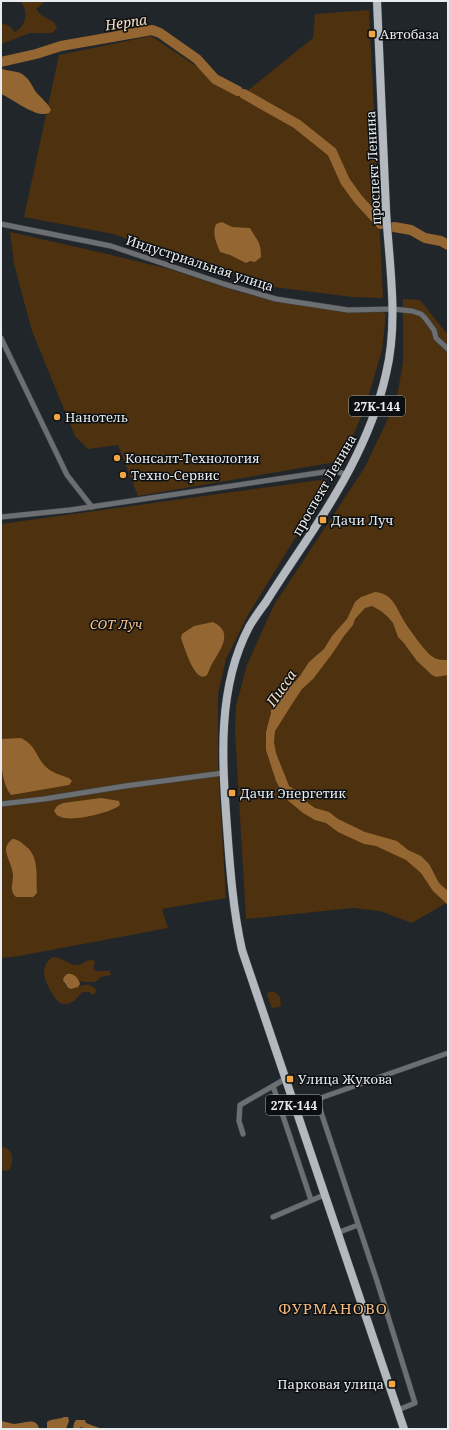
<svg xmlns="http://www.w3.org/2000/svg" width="449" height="1430" font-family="'Noto Serif',serif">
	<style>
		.green { fill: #4e310e }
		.water { fill: #946631 }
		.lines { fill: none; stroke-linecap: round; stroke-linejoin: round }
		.river { stroke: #946631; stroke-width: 10 }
		.minor-casing { stroke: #3d4246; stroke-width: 6 }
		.primary-casing { stroke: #3d4246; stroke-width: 9 }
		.minor { stroke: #6c6f72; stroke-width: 5 }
		.primary { stroke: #b3b9bf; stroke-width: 8 }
		.poi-dot { fill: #f3a443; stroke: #0c0f11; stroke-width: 1.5 }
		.labels { text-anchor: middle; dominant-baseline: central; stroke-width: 3; stroke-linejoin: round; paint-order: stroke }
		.shield { fill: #0c0f11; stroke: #a6aaac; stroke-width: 1 }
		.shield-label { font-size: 12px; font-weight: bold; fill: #e8ecef }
		.poi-label { font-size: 13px; fill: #e8ecef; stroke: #0c0f11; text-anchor: start }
		.street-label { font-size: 13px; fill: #e8ecef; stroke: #0c0f11 }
		.park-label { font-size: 13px; font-style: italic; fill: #fcc58b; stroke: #0c0f11 }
		.water-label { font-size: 14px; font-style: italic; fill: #fadec2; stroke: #0c0f11 }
		.quarter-label { font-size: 15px; letter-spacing: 1px; fill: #efb77b; stroke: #0c0f11 }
	</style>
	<rect width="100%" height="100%" fill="#21262b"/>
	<g class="green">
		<path d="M20 1H46L36 9 41 15 54 22 57 28 52 33H30L1 44V23L8 25 15 32C27 25 29 11 20 1Z"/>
		<polygon points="369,10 383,298 352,297 273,287 113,234 24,217 59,55 151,36 241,96 313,38 315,14"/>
		<polygon points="10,232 103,253 169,269 239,292 288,303 378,309 386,314 382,350 365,408 342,461 138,496 118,445 88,449 75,436 32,331 14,264"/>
		<polygon points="403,299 420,300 448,335 448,902 412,923 380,911 353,908 246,919 235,731 236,706 247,665 274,605 365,467 396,402 403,363"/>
		<polygon points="327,479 327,486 248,615 226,659 218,694 218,768 226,898 162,909 168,928 19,956 1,958 1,524"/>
		<path d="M53 957C62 957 69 965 77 965 84 965 87 957 95 961L93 968 96 971H110L111 975 100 977 97 981 94 982H87L79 981 71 974H67L65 976 64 983 68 989C78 989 87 979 96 990L95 993 92 995 90 992H83C78 996 75 1002 68 1004 59 1005 56 1000 52 993 45 981 38 966 53 957Z"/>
		<polygon points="269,992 275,992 280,997 281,1005 279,1007 272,1008 267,994"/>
		<path d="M1 1147C13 1147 14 1160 10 1169L7 1171 1 1170Z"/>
	</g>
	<g class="water">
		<path d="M1 68C7 72 16 70 22 74 29 78 32 86 36 92 41 98 48 103 51 110L49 113C37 119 13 99 1 94Z"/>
		<path d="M222 222 232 227 250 228C257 241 261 241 261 257L255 262 250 261 246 263 230 255 220 252C216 242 212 234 216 224Z"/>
		<path d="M375 592C394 594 396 608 404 621 409 629 426 653 433 657 437 660 443 660 448 660V675L436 677 432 675 417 661 403 642 398 637 393 623 388 617 381 611 372 606 365 608 355 619 353 625 344 636 332 654 313 679 302 689 294 701 275 731 274 742 276 753 289 786 301 794 308 803 315 808 329 812 338 819 365 832 397 841 408 850 421 856 429 864 439 883 448 891V905L433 891 421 873 406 860 376 846 364 844 338 832 326 823 315 820 303 813 285 798 276 781 266 750V732L271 713V710L279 702 282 696 300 676 309 662 324 649 332 636 347 619 355 602 361 597Z"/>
		<path d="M213 622C236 633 218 652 211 666 209 669 209 672 207 675 195 685 184 646 181 638L182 634 194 626Z"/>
		<path d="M21 738C37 746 35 756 46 767 52 773 61 775 69 778L72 781 69 785 11 795C0 781 1 757 1 739Z"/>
		<path d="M101 798 119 801 120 805C111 813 72 822 61 817 57 816 56 814 54 811L57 806 63 803Z"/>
		<path d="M12 839C17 839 20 841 23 844 40 855 36 875 37 893L33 897H16C9 890 13 884 13 876 13 867 7 859 6 850 6 845 9 842 12 839Z"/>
		<path d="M67 974C73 973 78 977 80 984L78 987 71 989 68 988 63 980 64 977Z"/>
		<path d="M64 1417H68L69 1421 66 1429H47V1422C52 1418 58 1420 64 1417Z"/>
		<polygon points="76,1420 85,1420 86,1423 102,1429 84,1429 84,1428 81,1427 79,1429 73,1429 74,1423"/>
		<path d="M1 1421C5 1422 10 1423 14 1424 22 1424 37 1416 39 1429H1Z"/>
	</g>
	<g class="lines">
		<g class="river">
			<polyline points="1,62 36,54 61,46 152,30 160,33 197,59 215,79 238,91"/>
			<polyline points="244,94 297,124 332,152 345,181 358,199 381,224"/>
			<polyline points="394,227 411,230 425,238 441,241 448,245"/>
		</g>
		<g class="minor-casing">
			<g id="minor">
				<polyline points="1,224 111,246 224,284 276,299 348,310 393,309 412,311 421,314 425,318 434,330 436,338 448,349"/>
				<polyline points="1,338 67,475 92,507"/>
				<polyline points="1,517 70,510 331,471 347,474"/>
				<polyline points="1,804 44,799 125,786 223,773"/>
				<polyline points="285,1079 273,1086 311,1200"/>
				<polyline points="317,1100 377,1281 415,1403 398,1410"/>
				<polyline points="295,1107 448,1053"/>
				<polyline points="243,1134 239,1121 240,1105 273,1086"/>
				<polyline points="273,1217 324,1195"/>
				<polyline points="337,1233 358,1225"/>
			</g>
		</g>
		<g class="primary-casing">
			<path id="primary" d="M377 1C380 71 383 140 386 210 389 264 399 320 386 374 371 441 334 500 296 556 286 571 276 586 266 602 260 610 254 618 249 627 217 688 222 759 227 827 230 868 233 910 242 950L404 1429"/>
		</g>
		<use href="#minor" class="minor"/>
		<use href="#primary" class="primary"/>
	</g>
	<g class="poi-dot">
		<rect x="368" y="30" width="8" height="8" rx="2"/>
		<circle cx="57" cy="417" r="4"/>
		<circle cx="117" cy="458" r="4"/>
		<circle cx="123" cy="475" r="4"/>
		<rect x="319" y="516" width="8" height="8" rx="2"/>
		<rect x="228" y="789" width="8" height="8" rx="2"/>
		<rect x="286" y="1075" width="8" height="8" rx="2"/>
		<rect x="388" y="1380" width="8" height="8" rx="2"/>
	</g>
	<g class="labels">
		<g class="shield">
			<rect x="349" y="396" width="56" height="20" rx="3"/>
			<rect x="266" y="1095" width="56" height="20" rx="3"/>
		</g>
		<g class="shield-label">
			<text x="377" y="406">27К-144</text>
			<text x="294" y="1105">27К-144</text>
		</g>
		<g class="poi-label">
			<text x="380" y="34">Автобаза</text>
			<text x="65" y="417">Нанотель</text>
			<text x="125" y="458">Консалт-Технология</text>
			<text x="131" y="475">Техно-Сервис</text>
			<text x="331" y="520">Дачи Луч</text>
			<text x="240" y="793">Дачи Энергетик</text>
			<text x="298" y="1079">Улица Жукова</text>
			<text x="384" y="1384" text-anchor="end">Парковая улица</text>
		</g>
		<g class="street-label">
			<text transform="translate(373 168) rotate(-93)">проспект Ленина</text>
			<text transform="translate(200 263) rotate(18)">Индустриальная улица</text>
			<text transform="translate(324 485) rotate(-60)">проспект Ленина</text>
		</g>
		<g class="park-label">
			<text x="116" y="624">СОТ Луч</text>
		</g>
		<g class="water-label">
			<text transform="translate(126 22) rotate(-8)">Нерпа</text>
			<text transform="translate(281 688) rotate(-55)">Писса</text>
		</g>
		<g class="quarter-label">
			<text x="333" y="1308">ФУРМАНОВО</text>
		</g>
	</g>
	<rect width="449" height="1430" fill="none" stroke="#e8ecef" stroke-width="4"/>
</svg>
